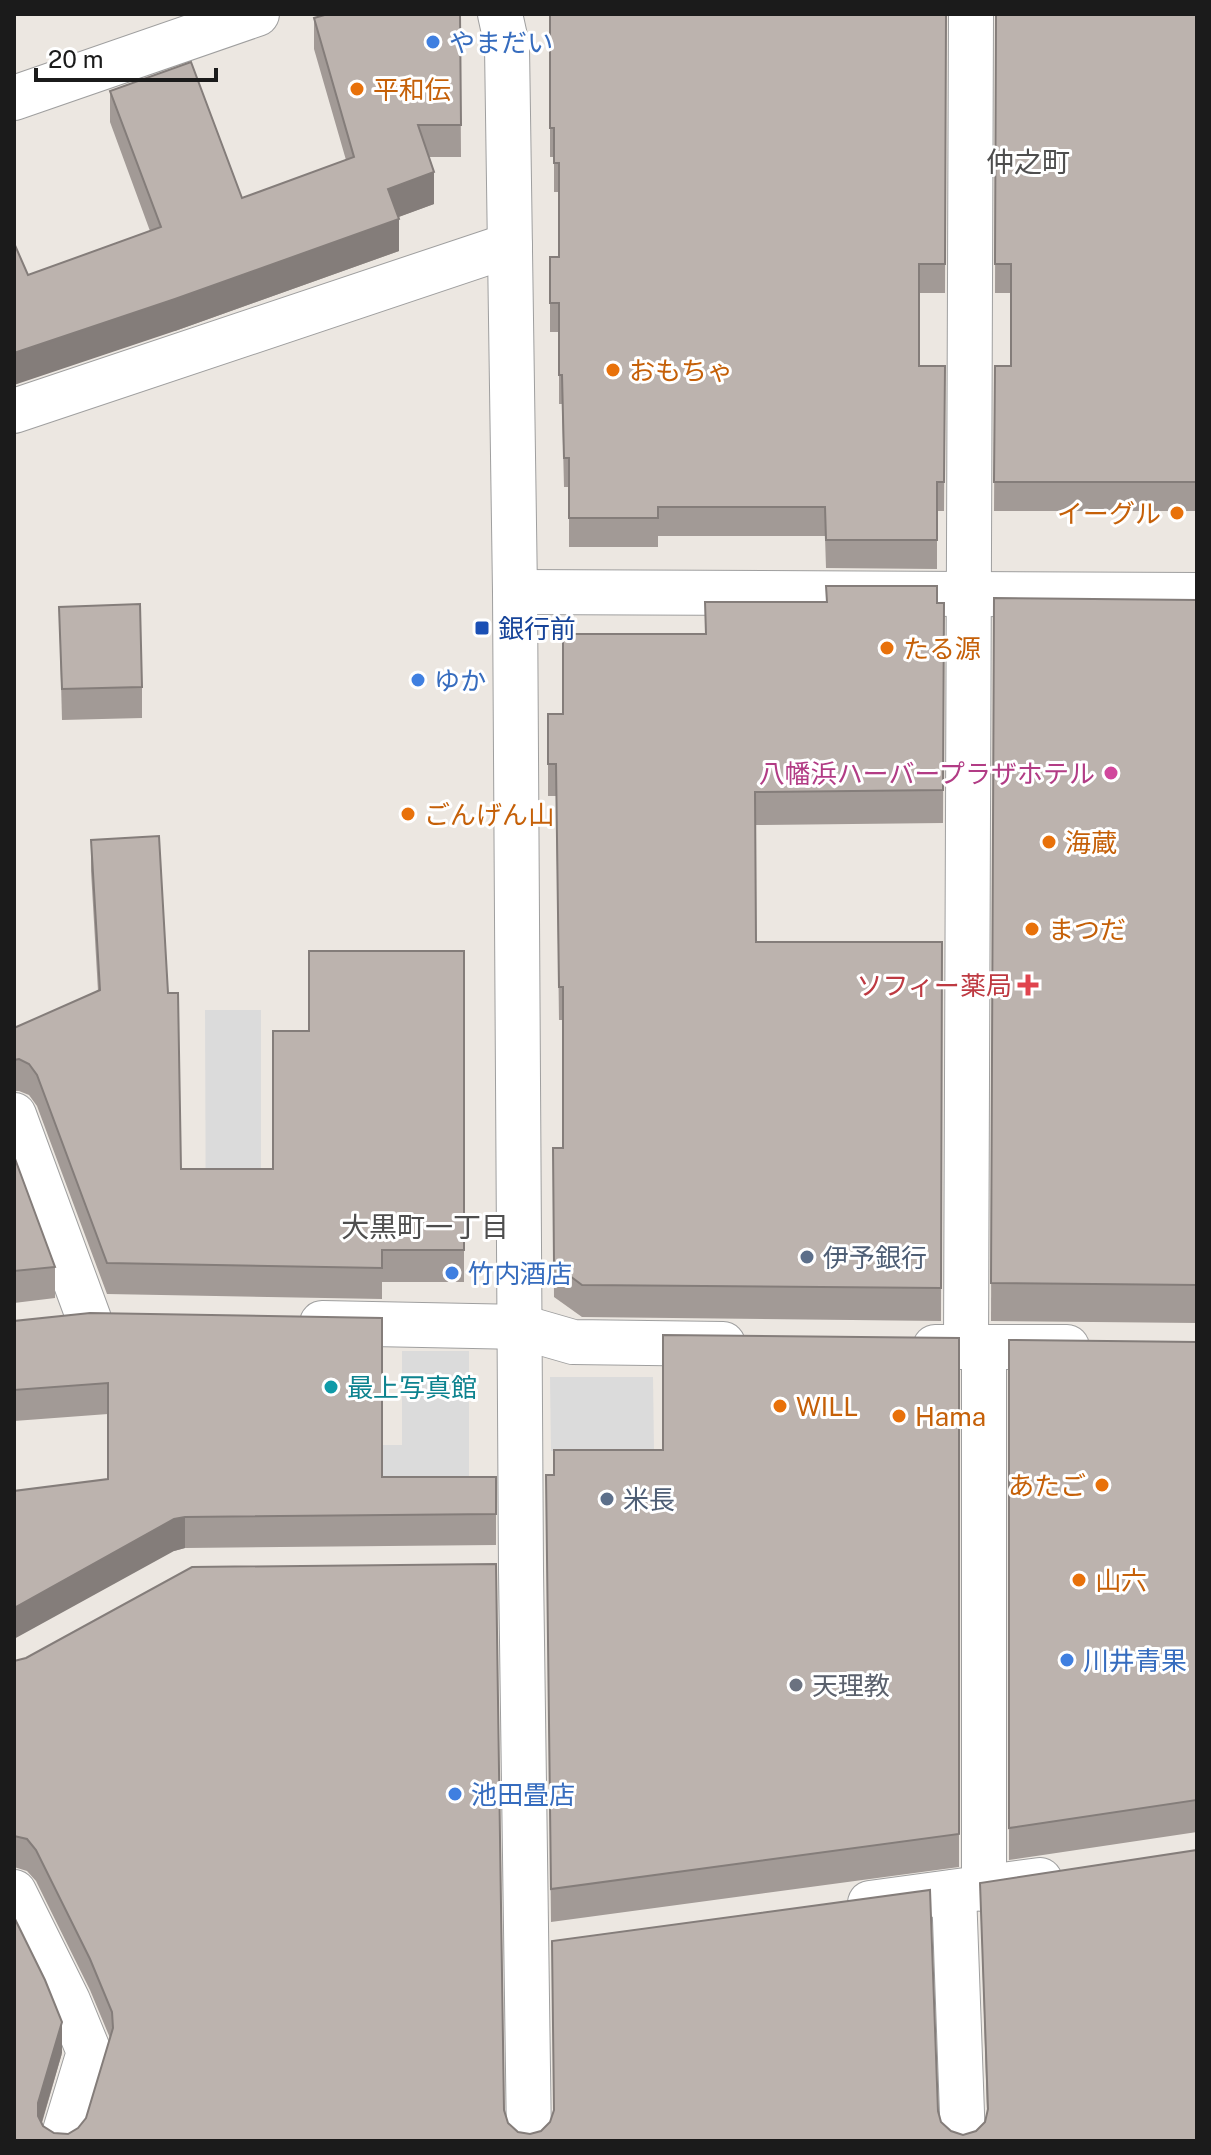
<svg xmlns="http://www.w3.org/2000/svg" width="1211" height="2155" font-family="'Public Sans','Noto Sans JP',sans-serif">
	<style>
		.parking { fill: #dbdbdb }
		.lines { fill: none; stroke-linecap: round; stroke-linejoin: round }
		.minor-casing { stroke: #9f9f9f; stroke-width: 46 }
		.minor { stroke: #fff; stroke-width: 44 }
		.wall { fill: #a29a96 }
		.shaded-wall { fill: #847d7a }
		.building { fill: #bcb3ae; stroke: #847d7a; stroke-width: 2 }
		.shop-dot { fill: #3f7fe0; stroke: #fff; stroke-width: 3 }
		.food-dot { fill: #e8710a; stroke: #fff; stroke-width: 3 }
		.transit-dot { fill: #1a4fb4; stroke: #fff; stroke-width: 3 }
		.hotel-dot { fill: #d1479c; stroke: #fff; stroke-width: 3 }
		.health-dot { fill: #e0444e; stroke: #fff; stroke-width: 3 }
		.service-dot { fill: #5c6f8a; stroke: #fff; stroke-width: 3 }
		.culture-dot { fill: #0f9aa8; stroke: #fff; stroke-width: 3 }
		.worship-dot { fill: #6b7280; stroke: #fff; stroke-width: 3 }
		.labels { text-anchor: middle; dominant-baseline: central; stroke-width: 6; stroke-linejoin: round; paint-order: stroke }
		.shop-label { font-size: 26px; fill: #366cbe; stroke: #fff; text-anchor: start }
		.food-label { font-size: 26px; fill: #c56008; stroke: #fff; text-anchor: start }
		.transit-label { font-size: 26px; fill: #164399; stroke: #fff; text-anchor: start }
		.hotel-label { font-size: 26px; fill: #b23c85; stroke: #fff; text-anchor: end }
		.health-label { font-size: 26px; fill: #be3a42; stroke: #fff; text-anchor: end }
		.service-label { font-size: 26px; fill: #4e5e75; stroke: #fff; text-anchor: start }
		.culture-label { font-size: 26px; fill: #0d838f; stroke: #fff; text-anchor: start }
		.worship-label { font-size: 26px; fill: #5b616d; stroke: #fff; text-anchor: start }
		.neighbourhood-label { font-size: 28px; fill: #4e4e4e; stroke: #fff }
	</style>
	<rect width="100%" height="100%" fill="#ece7e1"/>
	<g class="parking">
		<polygon points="205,1010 261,1010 261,1278 206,1278"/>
		<polygon points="402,1351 469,1351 469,1484 351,1484 351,1445 402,1445"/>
		<polygon points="550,1377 653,1377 654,1450 551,1451"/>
	</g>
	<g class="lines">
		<g class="minor-casing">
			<g id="minor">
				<polyline points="500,14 507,46 515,592 521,1570 529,2141"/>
				<polyline points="14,98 257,14"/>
				<polyline points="14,411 510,245"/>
				<polyline points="515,592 1197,595"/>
				<polyline points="14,1115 89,1319"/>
				<polyline points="322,1323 521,1327 573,1342 723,1344"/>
				<polyline points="935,1347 1067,1347"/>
				<polyline points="966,1347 971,14"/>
				<polyline points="984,1347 984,1889"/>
				<polyline points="14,1892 68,2001 89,2052 62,2141"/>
				<polyline points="954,1892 963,2141"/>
				<polyline points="870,1903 1040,1880"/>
			</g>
		</g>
		<use href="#minor" class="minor"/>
	</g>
	<g class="wall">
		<polygon points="460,14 461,157 429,157 434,204 398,217 399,251 175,331 28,275 150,231 110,122 110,91 242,198 346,160 314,49 314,18"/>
		<polygon points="550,14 946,14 945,293 919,293 919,366 945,366 944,511 937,511 937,569 826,568 825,536 658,536 658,547 569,547 569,487 564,487 562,404 559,404 559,332 550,332 550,257 559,257 559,192 554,192 554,157 550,157"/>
		<polygon points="996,14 1197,14 1197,511 994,511 995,366 1011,366 1011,293 995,293"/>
		<polygon points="994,598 1197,600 1197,1323 991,1321"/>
		<polygon points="705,602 944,603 943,823 756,825 756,942 942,942 941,1321 582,1317 554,1297 553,1148 563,1148 563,1020 559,1020 556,796 548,796 548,714 563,714 705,634"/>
		<polygon points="59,607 142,687 142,718 62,720"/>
		<polygon points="91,840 168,993 181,1169 273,1169 309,1031 464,951 464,1282 382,1282 382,1299 107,1294 37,1106 29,1095 19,1091 14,1091 14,1028 98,991 91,871"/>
		<polygon points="14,1156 55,1267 55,1298 14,1303"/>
		<polygon points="14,1321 382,1477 496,1477 496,1545 185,1548 174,1551 108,1479 108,1414 14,1421"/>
		<polygon points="959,1338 959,1867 551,1922 546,1475 554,1475 663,1450"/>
		<polygon points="1009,1340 1197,1342 1197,1832 1009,1860"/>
		<polygon points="14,1661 504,2110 508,2123 518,2132 530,2134 938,2111 941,2122 951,2131 963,2135 976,2131 985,2122 987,2113 980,1883 1197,2141 14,2141 62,2053 42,2123 43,2126 54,2133 68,2134 78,2128 86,2118 110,2038 90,1990 36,1881 27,1871 14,1867"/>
	</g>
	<g class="shaded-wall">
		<polygon points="434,172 434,204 388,221 388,189"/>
		<polygon points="399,219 399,251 175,331 14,385 14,353"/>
		<polygon points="185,1517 185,1548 174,1551 14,1639 14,1608 174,1519"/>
		<polygon points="62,2022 62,2053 38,2135 38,2103"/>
	</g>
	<g class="building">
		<polygon points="328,14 460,14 461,125 418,125 434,172 388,189 399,219 175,299 14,353 14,243 28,275 161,227 110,91 191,62 242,198 354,157 314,18"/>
		<polygon points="550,14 946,14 945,264 919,264 919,366 945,366 944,482 937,482 937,540 826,540 825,507 658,507 658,518 569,518 569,458 564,458 562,375 559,375 559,303 550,303 550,257 559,257 559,163 554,163 554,128 550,128"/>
		<polygon points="996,14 1197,14 1197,482 994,482 995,366 1011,366 1011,264 995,264"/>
		<polygon points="826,586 937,586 937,603 944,603 943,790 755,792 756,942 942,942 941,1288 582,1285 554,1264 553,1148 563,1148 563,987 559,987 556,764 548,764 548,714 563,714 563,634 706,634 705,602 827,602"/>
		<polygon points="994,598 1197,600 1197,1285 991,1283"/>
		<polygon points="140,604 142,687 62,689 59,607"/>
		<polygon points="159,836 168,993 178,993 181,1169 273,1169 273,1031 309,1031 309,951 464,951 464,1250 382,1250 382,1268 107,1263 37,1075 29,1064 19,1059 14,1060 14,1028 100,990 91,840"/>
		<polygon points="14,1156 55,1267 14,1271"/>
		<polygon points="90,1313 382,1318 382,1477 496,1477 496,1514 185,1517 174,1519 14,1608 14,1491 108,1479 108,1383 14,1390 14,1321"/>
		<polygon points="663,1335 959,1338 959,1834 551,1889 546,1475 554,1475 554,1450 663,1450"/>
		<polygon points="1009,1340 1197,1342 1197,1800 1009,1828"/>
		<polygon points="496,1564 504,2110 508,2123 518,2132 530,2134 541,2131 550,2122 554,2110 552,1941 930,1890 938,2111 941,2122 951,2131 963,2135 976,2131 985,2122 988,2109 980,1883 1197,1850 1197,2141 14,2141 14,1917 45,1980 62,2022 38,2103 38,2116 43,2126 54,2133 68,2134 78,2128 86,2118 113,2028 112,2012 90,1959 36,1850 27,1839 14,1836 14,1661 26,1658 192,1567"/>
	</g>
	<g class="shop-dot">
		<circle cx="433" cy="42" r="8"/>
		<circle cx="418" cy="680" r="8"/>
		<circle cx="452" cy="1273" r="8"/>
		<circle cx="1067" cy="1660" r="8"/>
		<circle cx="455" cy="1794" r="8"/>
	</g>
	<g class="food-dot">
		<circle cx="357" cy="89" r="8"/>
		<circle cx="613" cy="370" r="8"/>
		<circle cx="1177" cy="513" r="8"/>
		<circle cx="887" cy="648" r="8"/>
		<circle cx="408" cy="814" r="8"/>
		<circle cx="1049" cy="842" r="8"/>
		<circle cx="1032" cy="929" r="8"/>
		<circle cx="780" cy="1406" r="8"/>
		<circle cx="899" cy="1416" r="8"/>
		<circle cx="1102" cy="1485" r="8"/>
		<circle cx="1079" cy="1580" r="8"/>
	</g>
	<rect class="transit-dot" x="474" y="620" width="16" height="16" rx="4"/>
	<circle class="hotel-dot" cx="1111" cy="773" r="8"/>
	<path class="health-dot" d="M1024 973h8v8h8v8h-8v8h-8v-8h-8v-8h8z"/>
	<g class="service-dot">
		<circle cx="807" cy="1257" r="8"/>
		<circle cx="607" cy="1499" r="8"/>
	</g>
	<circle class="culture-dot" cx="331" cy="1387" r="8"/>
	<circle class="worship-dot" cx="796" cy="1685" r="8"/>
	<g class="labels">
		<g class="shop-label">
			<text x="449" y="42">やまだい</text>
			<text x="434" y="680">ゆか</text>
			<text x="468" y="1273">竹内酒店</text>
			<text x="1083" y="1660">川井青果</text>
			<text x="471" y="1794">池田畳店</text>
		</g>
		<g class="food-label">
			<text x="373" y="89">平和伝</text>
			<text x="629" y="370">おもちゃ</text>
			<text x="1161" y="513" text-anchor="end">イーグル</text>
			<text x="903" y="648">たる源</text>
			<text x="424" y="814">ごんげん山</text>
			<text x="1065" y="842">海蔵</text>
			<text x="1048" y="929">まつだ</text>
			<text x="796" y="1406">WILL</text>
			<text x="915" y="1416">Hama</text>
			<text x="1086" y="1485" text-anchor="end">あたご</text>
			<text x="1095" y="1580">山六</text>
		</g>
		<g class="transit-label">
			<text x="498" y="628">銀行前</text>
		</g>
		<g class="hotel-label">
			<text x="1095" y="773">八幡浜ハーバープラザホテル</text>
		</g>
		<g class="health-label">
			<text x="1012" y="985">ソフィー薬局</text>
		</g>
		<g class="service-label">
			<text x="823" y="1257">伊予銀行</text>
			<text x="623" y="1499">米長</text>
		</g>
		<g class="culture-label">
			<text x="347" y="1387">最上写真館</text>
		</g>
		<g class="worship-label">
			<text x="812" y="1685">天理教</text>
		</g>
		<g class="neighbourhood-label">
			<text x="1028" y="161">仲之町</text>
			<text x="425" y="1226">大黒町一丁目</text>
		</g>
	</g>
	<rect width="1211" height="2155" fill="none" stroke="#1b1b1b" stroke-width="32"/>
	<path d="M36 68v12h180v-12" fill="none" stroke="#1b1b1b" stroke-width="4"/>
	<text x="48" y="68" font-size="24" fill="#1b1b1b" stroke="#ffffff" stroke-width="6" paint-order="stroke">20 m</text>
</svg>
